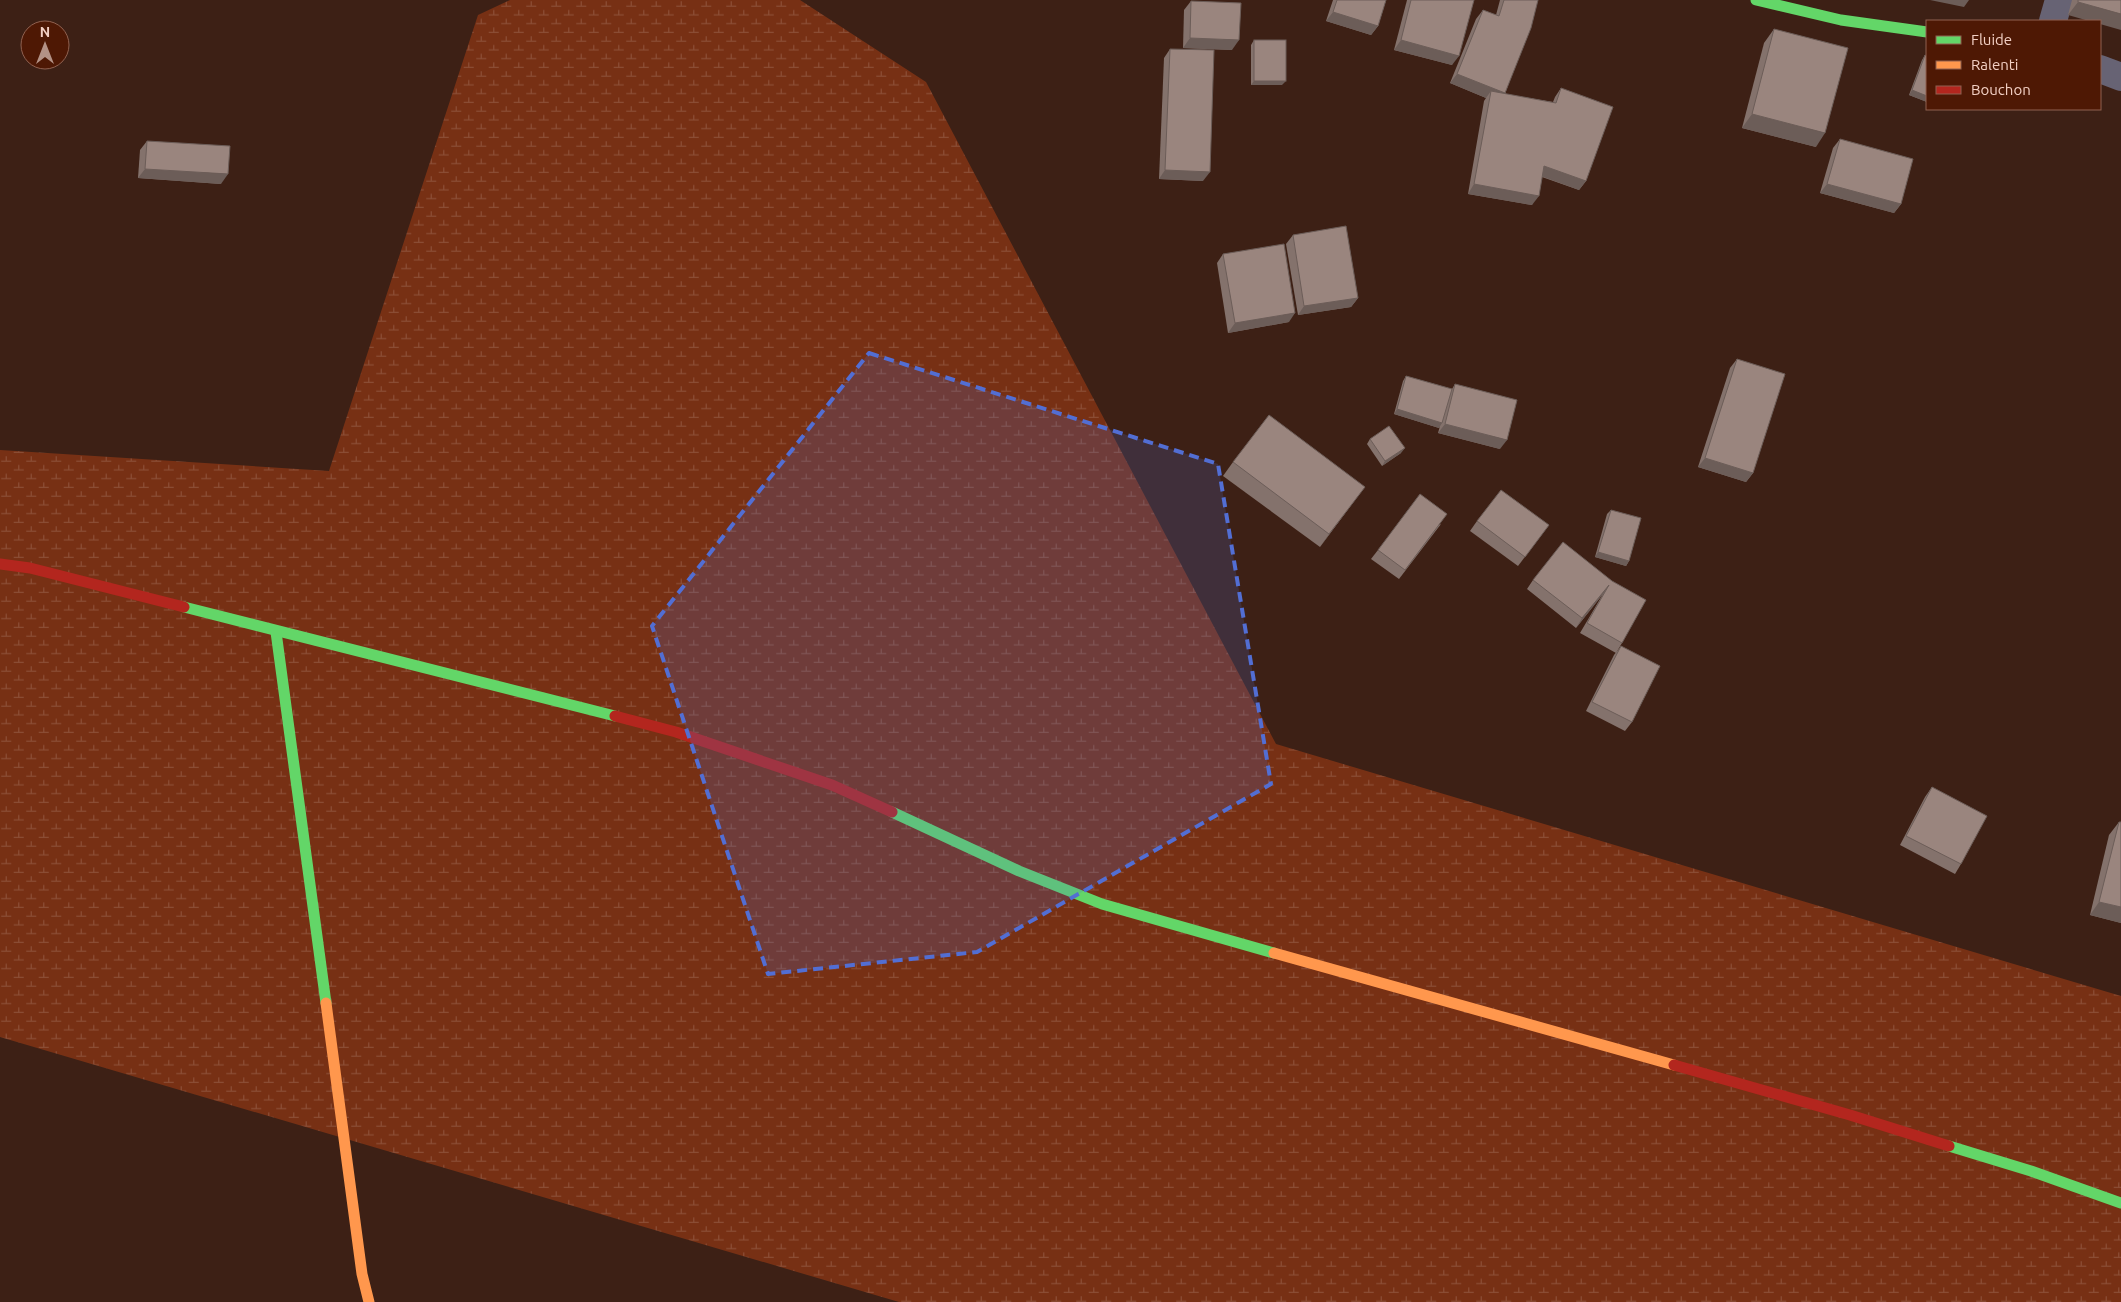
<svg xmlns="http://www.w3.org/2000/svg" width="2121" height="1302" font-family="Ubuntu,sans-serif">
	<style>
		.wetland { fill: url(#wetland-marsh) }
		.lines { fill: none; stroke-linecap: round; stroke-linejoin: round }
		.street { stroke: #676374; stroke-width: 28 }
		.fast { stroke: #63d668; stroke-width: 11 }
		.slow { stroke: #ff974d; stroke-width: 11 }
		.jam { stroke: #b3261e; stroke-width: 11 }
		.wall { fill: #84726c }
		.shaded-wall { fill: #6c5d58 }
		.building { fill: #9a857e; stroke: #6c5d58 }
		.marked { fill: #526ed3; fill-opacity: 0.2; stroke: #526ed3; stroke-width: 4; stroke-dasharray: 10 6; stroke-linejoin: round }
	</style>
	<defs>
		<pattern id="wetland-marsh" width="20" height="14" patternUnits="userSpaceOnUse" patternTransform="scale(1.25)"><rect width="20" height="14" fill="#773014"/><path d="M1 5h8M5 5V1M11 12h8M15 12V8" fill="none" stroke="#8b4d35"/></pattern>
	</defs>
	<rect width="100%" height="100%" fill="#3d2015"/>
	<polygon class="wetland" points="510,0 800,0 926,82 1276,744 2121,996 2121,1302 899,1302 0,1037 0,450 329,471 478,15"/>
	<g class="lines">
		<g class="street">
			<polyline points="2053,21 2059,0"/>
			<polyline points="2100,69 2121,77"/>
		</g>
		<g class="fast">
			<polyline points="1756,0 1841,20 1927,32"/>
			<polyline points="184,607 615,716"/>
			<polyline points="276,632 326,1003"/>
			<polyline points="892,812 1019,871 1102,904 1274,953"/>
			<polyline points="1949,1146 2031,1171 2121,1203"/>
		</g>
		<g class="slow">
			<polyline points="1274,953 1674,1065"/>
			<polyline points="326,1003 362,1274 369,1302"/>
		</g>
		<g class="jam">
			<polyline points="0,564 30,568 184,607"/>
			<polyline points="615,716 676,732 832,785 892,812"/>
			<polyline points="1674,1065 1850,1115 1949,1146"/>
		</g>
	</g>
	<g class="wall">
		<polygon points="1333,0 1386,0 1378,26 1371,35 1326,21"/>
		<polygon points="1407,0 1474,0 1452,65 1394,50"/>
		<polygon points="1500,0 1538,0 1505,94 1553,102 1555,97 1561,88 1586,181 1579,190 1542,177 1532,205 1468,194 1484,101 1486,98 1450,83 1476,19 1483,10 1496,15"/>
		<polygon points="2072,0 2121,0 2068,15"/>
		<polygon points="1191,1 1232,50 1183,48 1184,10"/>
		<polygon points="1774,29 1816,147 1742,128 1764,43"/>
		<polygon points="1254,40 1282,85 1251,85 1251,45"/>
		<polygon points="1170,49 1203,181 1159,179 1164,58"/>
		<polygon points="1925,55 1927,102 1909,95 1922,60"/>
		<polygon points="1840,139 1901,204 1894,213 1820,193 1833,148"/>
		<polygon points="147,141 221,184 138,178 140,150"/>
		<polygon points="1293,235 1358,298 1351,307 1298,315 1286,244"/>
		<polygon points="1223,254 1289,322 1228,333 1217,263"/>
		<polygon points="1737,359 1753,473 1746,482 1698,467 1730,368"/>
		<polygon points="1406,376 1452,389 1455,384 1500,449 1438,433 1440,426 1439,428 1394,414 1403,381"/>
		<polygon points="1370,439 1401,453 1382,466 1367,444"/>
		<polygon points="1233,462 1355,500 1320,547 1223,476"/>
		<polygon points="1611,510 1629,561 1626,566 1595,557 1607,514"/>
		<polygon points="1477,521 1549,525 1518,566 1470,531"/>
		<polygon points="1441,524 1399,579 1371,559 1378,550"/>
		<polygon points="1533,580 1612,581 1622,643 1616,653 1580,633 1603,594 1576,628 1527,589"/>
		<polygon points="1621,646 1632,722 1625,731 1586,711 1614,655"/>
		<polygon points="1932,787 1961,864 1955,874 1900,845 1925,797"/>
		<polygon points="2119,822 2121,822 2121,923 2090,915 2109,835"/>
	</g>
	<g class="shaded-wall">
		<polygon points="1930,0 1969,0 1964,7"/>
		<polygon points="2078,2 2121,14 2121,30 2100,24 2100,21 2089,21 2068,15"/>
		<polygon points="1333,12 1378,26 1371,35 1326,21"/>
		<polygon points="1190,38 1239,40 1232,50 1183,48"/>
		<polygon points="1401,40 1459,56 1452,65 1394,50"/>
		<polygon points="1457,74 1505,93 1490,99 1491,91 1486,98 1450,83"/>
		<polygon points="1254,81 1286,81 1282,85 1251,85"/>
		<polygon points="1912,90 1927,96 1927,102 1909,95"/>
		<polygon points="1752,114 1825,133 1816,147 1742,128"/>
		<polygon points="1544,166 1586,181 1579,190 1538,175"/>
		<polygon points="145,169 228,174 221,184 138,178"/>
		<polygon points="1165,170 1210,172 1203,181 1159,179"/>
		<polygon points="1474,184 1539,196 1532,205 1468,194"/>
		<polygon points="1827,184 1901,204 1894,213 1820,193"/>
		<polygon points="1358,298 1351,307 1298,315 1304,306"/>
		<polygon points="1295,313 1289,322 1228,333 1235,323"/>
		<polygon points="1397,409 1442,423 1439,428 1394,414"/>
		<polygon points="1445,424 1507,440 1500,449 1438,433"/>
		<polygon points="1405,448 1401,453 1382,466 1385,461"/>
		<polygon points="1705,458 1753,473 1746,482 1698,467"/>
		<polygon points="1365,487 1355,500 1320,547 1329,534"/>
		<polygon points="1598,552 1629,561 1626,566 1595,557"/>
		<polygon points="1609,585 1603,594 1576,628 1582,618"/>
		<polygon points="2099,902 2121,907 2121,923 2090,915"/>
	</g>
	<g class="building">
		<polygon points="1337,0 1386,0 1378,26 1333,12"/>
		<polygon points="1411,0 1474,0 1459,56 1401,40"/>
		<polygon points="1504,0 1538,0 1531,28 1505,93 1457,74 1483,10 1499,16"/>
		<polygon points="2078,0 2121,0 2121,14 2078,2"/>
		<polygon points="1191,1 1241,3 1239,40 1190,38"/>
		<polygon points="1774,29 1848,48 1825,133 1752,114"/>
		<rect x="1254" y="40" width="32" height="41"/>
		<polygon points="1170,49 1214,50 1210,172 1165,170"/>
		<polygon points="1925,55 1927,56 1927,96 1912,90"/>
		<polygon points="1561,88 1613,107 1586,181 1544,166 1539,196 1474,184 1491,91 1556,103"/>
		<polygon points="1840,139 1913,159 1901,204 1827,184"/>
		<polygon points="147,141 230,146 228,174 145,169"/>
		<polygon points="1346,226 1358,298 1304,306 1293,235"/>
		<polygon points="1284,244 1295,313 1235,323 1223,254"/>
		<polygon points="1737,359 1785,374 1753,473 1705,458"/>
		<polygon points="1406,376 1452,389 1442,423 1397,409"/>
		<polygon points="1455,384 1517,400 1507,440 1445,424"/>
		<polygon points="1269,415 1365,487 1329,534 1233,462"/>
		<polygon points="1389,426 1405,448 1385,461 1370,439"/>
		<polygon points="1501,490 1549,525 1525,557 1477,521"/>
		<polygon points="1420,494 1447,514 1405,570 1378,550"/>
		<polygon points="1611,510 1641,518 1629,561 1598,552"/>
		<polygon points="1563,542 1612,581 1646,600 1622,643 1587,623 1609,585 1582,618 1533,580"/>
		<polygon points="1621,646 1660,666 1632,722 1592,702"/>
		<polygon points="1932,787 1987,816 1961,864 1906,836"/>
		<polygon points="2119,822 2121,822 2121,907 2099,902"/>
	</g>
	<path class="marked" d="M869 353 1218 464 1271 784 977 952 768 974 652 626Z"/>
	<rect x="1926" y="20" width="175" height="90" fill="#4e1804" stroke="#906150"/>
	<rect x="1936" y="36" width="25" height="8" fill="#63d668" stroke="#906150"/>
	<text x="1971" y="45" font-size="15" fill="#f2cfc3">Fluide</text>
	<rect x="1936" y="61" width="25" height="8" fill="#ff974d" stroke="#906150"/>
	<text x="1971" y="70" font-size="15" fill="#f2cfc3">Ralenti</text>
	<rect x="1936" y="86" width="25" height="8" fill="#b3261e" stroke="#906150"/>
	<text x="1971" y="95" font-size="15" fill="#f2cfc3">Bouchon</text>
	<g transform="translate(45 45)"><circle r="24" fill="#4e1804" stroke="#906150"/>
	<path d="M0-4L9 19L0 12L-9 19Z" fill="#b39286"/>
	<text y="-8" font-size="14" font-weight="bold" text-anchor="middle" fill="#f2cfc3">N</text>
	</g>
</svg>
